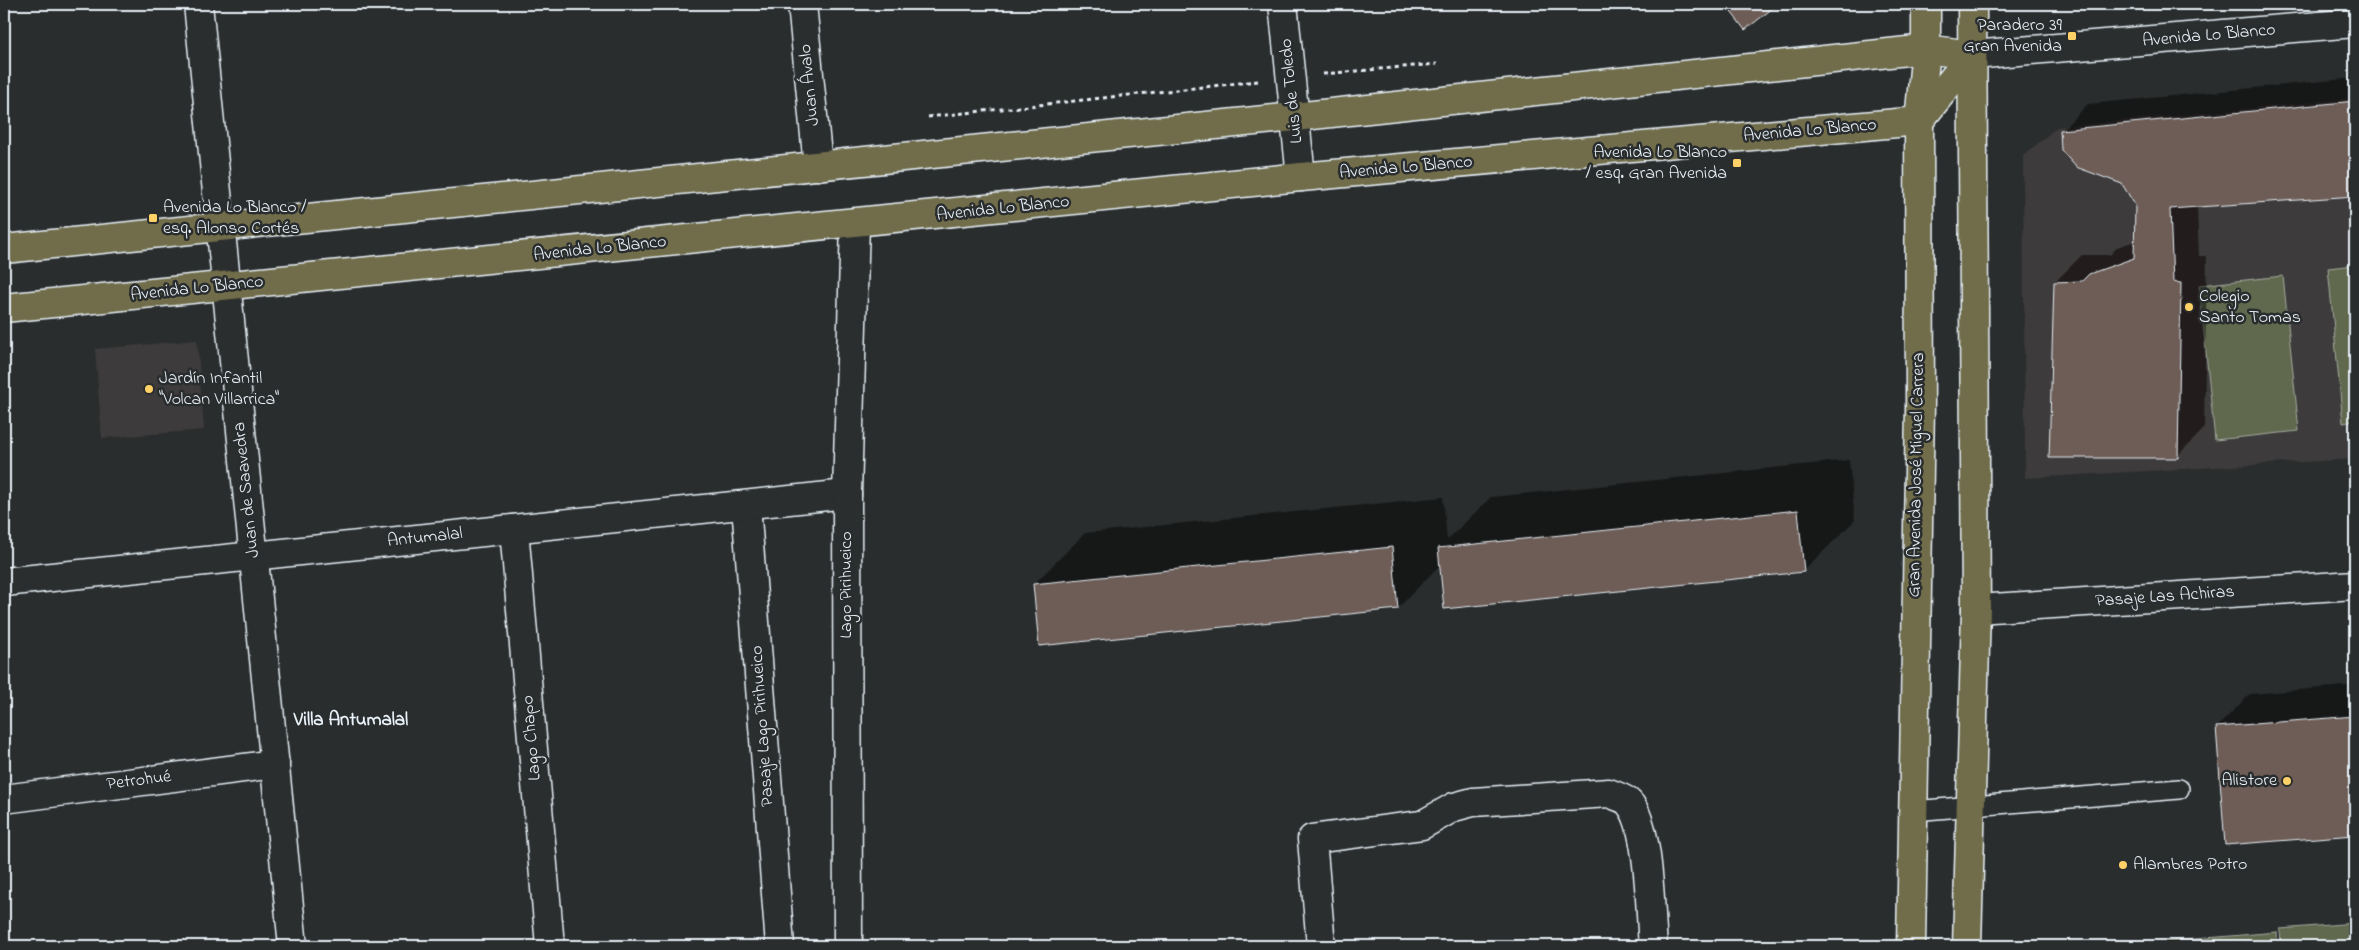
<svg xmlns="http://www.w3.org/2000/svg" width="2359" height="950" font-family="'Indie Flower',sans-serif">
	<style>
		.built { fill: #3e3b3a }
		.green { fill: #61684e; stroke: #a4aca3 }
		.shadow { fill: #0007 }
		.building { fill: #6e5d56; stroke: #e8f1f8 }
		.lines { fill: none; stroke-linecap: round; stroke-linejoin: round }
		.service-casing { stroke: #e8f1f8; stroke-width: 22 }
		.minor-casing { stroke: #e8f1f8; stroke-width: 31 }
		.secondary-casing { stroke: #e8f1f8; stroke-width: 31 }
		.primary-casing { stroke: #e8f1f8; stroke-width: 31 }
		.path { stroke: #e8f1f8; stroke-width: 3; stroke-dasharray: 4 4; stroke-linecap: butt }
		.service { stroke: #2a2d2e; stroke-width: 19 }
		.minor { stroke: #2a2d2e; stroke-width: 28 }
		.secondary { stroke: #2a2d2e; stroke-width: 28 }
		.primary { stroke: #716d4b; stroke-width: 28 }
		.poi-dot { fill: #ffd166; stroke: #2a2d2e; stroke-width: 2 }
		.labels { text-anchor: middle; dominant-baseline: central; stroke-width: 5; stroke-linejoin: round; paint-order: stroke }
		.poi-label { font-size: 18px; fill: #e8f1f8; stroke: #2a2d2e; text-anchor: start }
		.street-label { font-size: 18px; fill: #e8f1f8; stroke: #2a2d2e }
		.neighbourhood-label { font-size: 19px; font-weight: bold; fill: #e8f1f8; stroke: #2a2d2e }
	</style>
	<rect width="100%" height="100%" fill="#2a2d2e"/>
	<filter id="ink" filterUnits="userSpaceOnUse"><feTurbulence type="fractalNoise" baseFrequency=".02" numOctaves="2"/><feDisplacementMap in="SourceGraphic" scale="10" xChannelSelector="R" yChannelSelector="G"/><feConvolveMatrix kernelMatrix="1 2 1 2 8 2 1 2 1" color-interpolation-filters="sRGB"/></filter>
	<g filter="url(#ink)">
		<g class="built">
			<polygon points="2355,98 2355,459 2025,478 2023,156 2057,127"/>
			<polygon points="197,340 204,430 102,438 95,349"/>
		</g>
		<g class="green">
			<polygon points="2355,265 2355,421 2343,423 2328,268"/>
			<polygon points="2283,276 2299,431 2215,440 2199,285"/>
			<polygon points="2355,923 2355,946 2281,946 2280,929"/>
			<polygon points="2277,932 2278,946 2113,946"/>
		</g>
		<g class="shadow">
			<polygon points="2355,78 2355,195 2197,206 2199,256 2207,256 2204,429 2177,456 2055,282 2082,255 2110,255 2117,247 2135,241 2136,205 2123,183 2061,131 2088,104"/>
			<polygon points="1849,460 1855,520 1804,571 1441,564 1398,608 1034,584 1085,533 1443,497 1447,540 1491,497"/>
			<polygon points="2355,685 2355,834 2226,844 2217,727 2250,694"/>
		</g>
		<g class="building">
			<polygon points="1725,4 1778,4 1745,30"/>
			<polygon points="2355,101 2355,196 2170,209 2173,282 2181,283 2178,458 2049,458 2054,282 2082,281 2089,274 2134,258 2135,205 2122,184 2076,167 2061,150 2060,130"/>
			<polygon points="1798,510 1804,572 1444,609 1438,548"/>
			<polygon points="1392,547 1398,609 1039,646 1033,584"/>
			<polygon points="2355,716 2355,835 2225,845 2216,727"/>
		</g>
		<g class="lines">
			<g class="service-casing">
				<polyline id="service" points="1913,811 2179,789"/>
			</g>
			<g class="minor-casing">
				<g id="minor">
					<polyline points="198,4 293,946"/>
					<polyline points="802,4 818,166"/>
					<polyline points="1283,4 1301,177"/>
					<polyline points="746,505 780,946"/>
					<polyline points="514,529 550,946"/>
					<polyline points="4,582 847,494"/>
					<polyline points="1976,609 2355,585"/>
					<polyline points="4,799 275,764"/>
					<polyline points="848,946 847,494 855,224"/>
					<path d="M1321 946 1312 839 1422 825 1454 807 1473 802 1609 793C1615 796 1625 798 1629 803 1650 826 1650 913 1653 946"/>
				</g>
			</g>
			<g class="secondary-casing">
				<polyline id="secondary" points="1972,55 2355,23"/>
			</g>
			<g class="primary-casing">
				<g id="primary">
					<polyline points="4,249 1294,117 1926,49 1972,55"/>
					<polyline points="4,308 1301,177 1919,121 1972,55"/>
					<polyline points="1911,946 1920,407 1919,121 1926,49 1926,4"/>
					<polyline points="1967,946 1976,609 1972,4"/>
				</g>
			</g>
			<g class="path">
				<polyline points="1323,74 1437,64"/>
				<polyline points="928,117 1258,81"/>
			</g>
			<use href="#service" class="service"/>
			<use href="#minor" class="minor"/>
			<use href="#secondary" class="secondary"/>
			<use href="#primary" class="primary"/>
		</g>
	</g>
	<g class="poi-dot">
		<rect x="2067" y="31" width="10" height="10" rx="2.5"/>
		<rect x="1732" y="158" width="10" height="10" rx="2.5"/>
		<rect x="148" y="213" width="10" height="10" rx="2.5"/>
		<circle cx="2189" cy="307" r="5"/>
		<circle cx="149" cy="389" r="5"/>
		<circle cx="2287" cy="781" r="5"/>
		<circle cx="2123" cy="865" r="5"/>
	</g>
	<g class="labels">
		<g class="poi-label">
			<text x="2062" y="26" text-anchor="end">Paradero 39<tspan x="2062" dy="21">Gran Avenida</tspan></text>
			<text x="1727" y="153" text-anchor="end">Avenida Lo Blanco<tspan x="1727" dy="21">/ esq. Gran Avenida</tspan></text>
			<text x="163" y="208">Avenida Lo Blanco /<tspan x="163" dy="21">esq. Alonso Cortés</tspan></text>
			<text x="2199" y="297">Colegio<tspan x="2199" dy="21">Santo Tomas</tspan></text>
			<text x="159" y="379">Jardín Infantil<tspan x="159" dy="21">"Volcan Villarrica"</tspan></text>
			<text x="2277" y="781" text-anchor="end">Alistore</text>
			<text x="2133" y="865">Alambres Potro</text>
		</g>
		<g class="street-label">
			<text transform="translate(2209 36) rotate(-5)">Avenida Lo Blanco</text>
			<text transform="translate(810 85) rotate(-96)">Juan Ávalo</text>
			<text transform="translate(1292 91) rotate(-96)">Luis de Toledo</text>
			<text transform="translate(1810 131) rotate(-5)">Avenida Lo Blanco</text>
			<text transform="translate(1406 168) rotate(-5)">Avenida Lo Blanco</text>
			<text transform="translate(1003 209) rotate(-6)">Avenida Lo Blanco</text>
			<text transform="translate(600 249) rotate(-6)">Avenida Lo Blanco</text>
			<text transform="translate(197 289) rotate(-6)">Avenida Lo Blanco</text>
			<text transform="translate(1917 475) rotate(-89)">Gran Avenida José Miguel Carrera</text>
			<text transform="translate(247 490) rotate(-96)">Juan de Saavedra</text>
			<text transform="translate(425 538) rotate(-6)">Antumalal</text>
			<text transform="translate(847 585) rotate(-90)">Lago Pirihueico</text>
			<text transform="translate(2165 597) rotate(-4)">Pasaje Las Achiras</text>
			<text transform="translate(763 726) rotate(-94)">Pasaje Lago Pirihueico</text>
			<text transform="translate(532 738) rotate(-95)">Lago Chapo</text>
			<text transform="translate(139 781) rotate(-7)">Petrohué</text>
		</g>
		<g class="neighbourhood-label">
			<text x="351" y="720">Villa Antumalal</text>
		</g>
	</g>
	<rect width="2359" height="950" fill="none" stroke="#2a2d2e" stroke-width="20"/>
	<rect x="10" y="10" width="2339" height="930" fill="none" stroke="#e8f1f8" stroke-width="2" filter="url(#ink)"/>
</svg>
